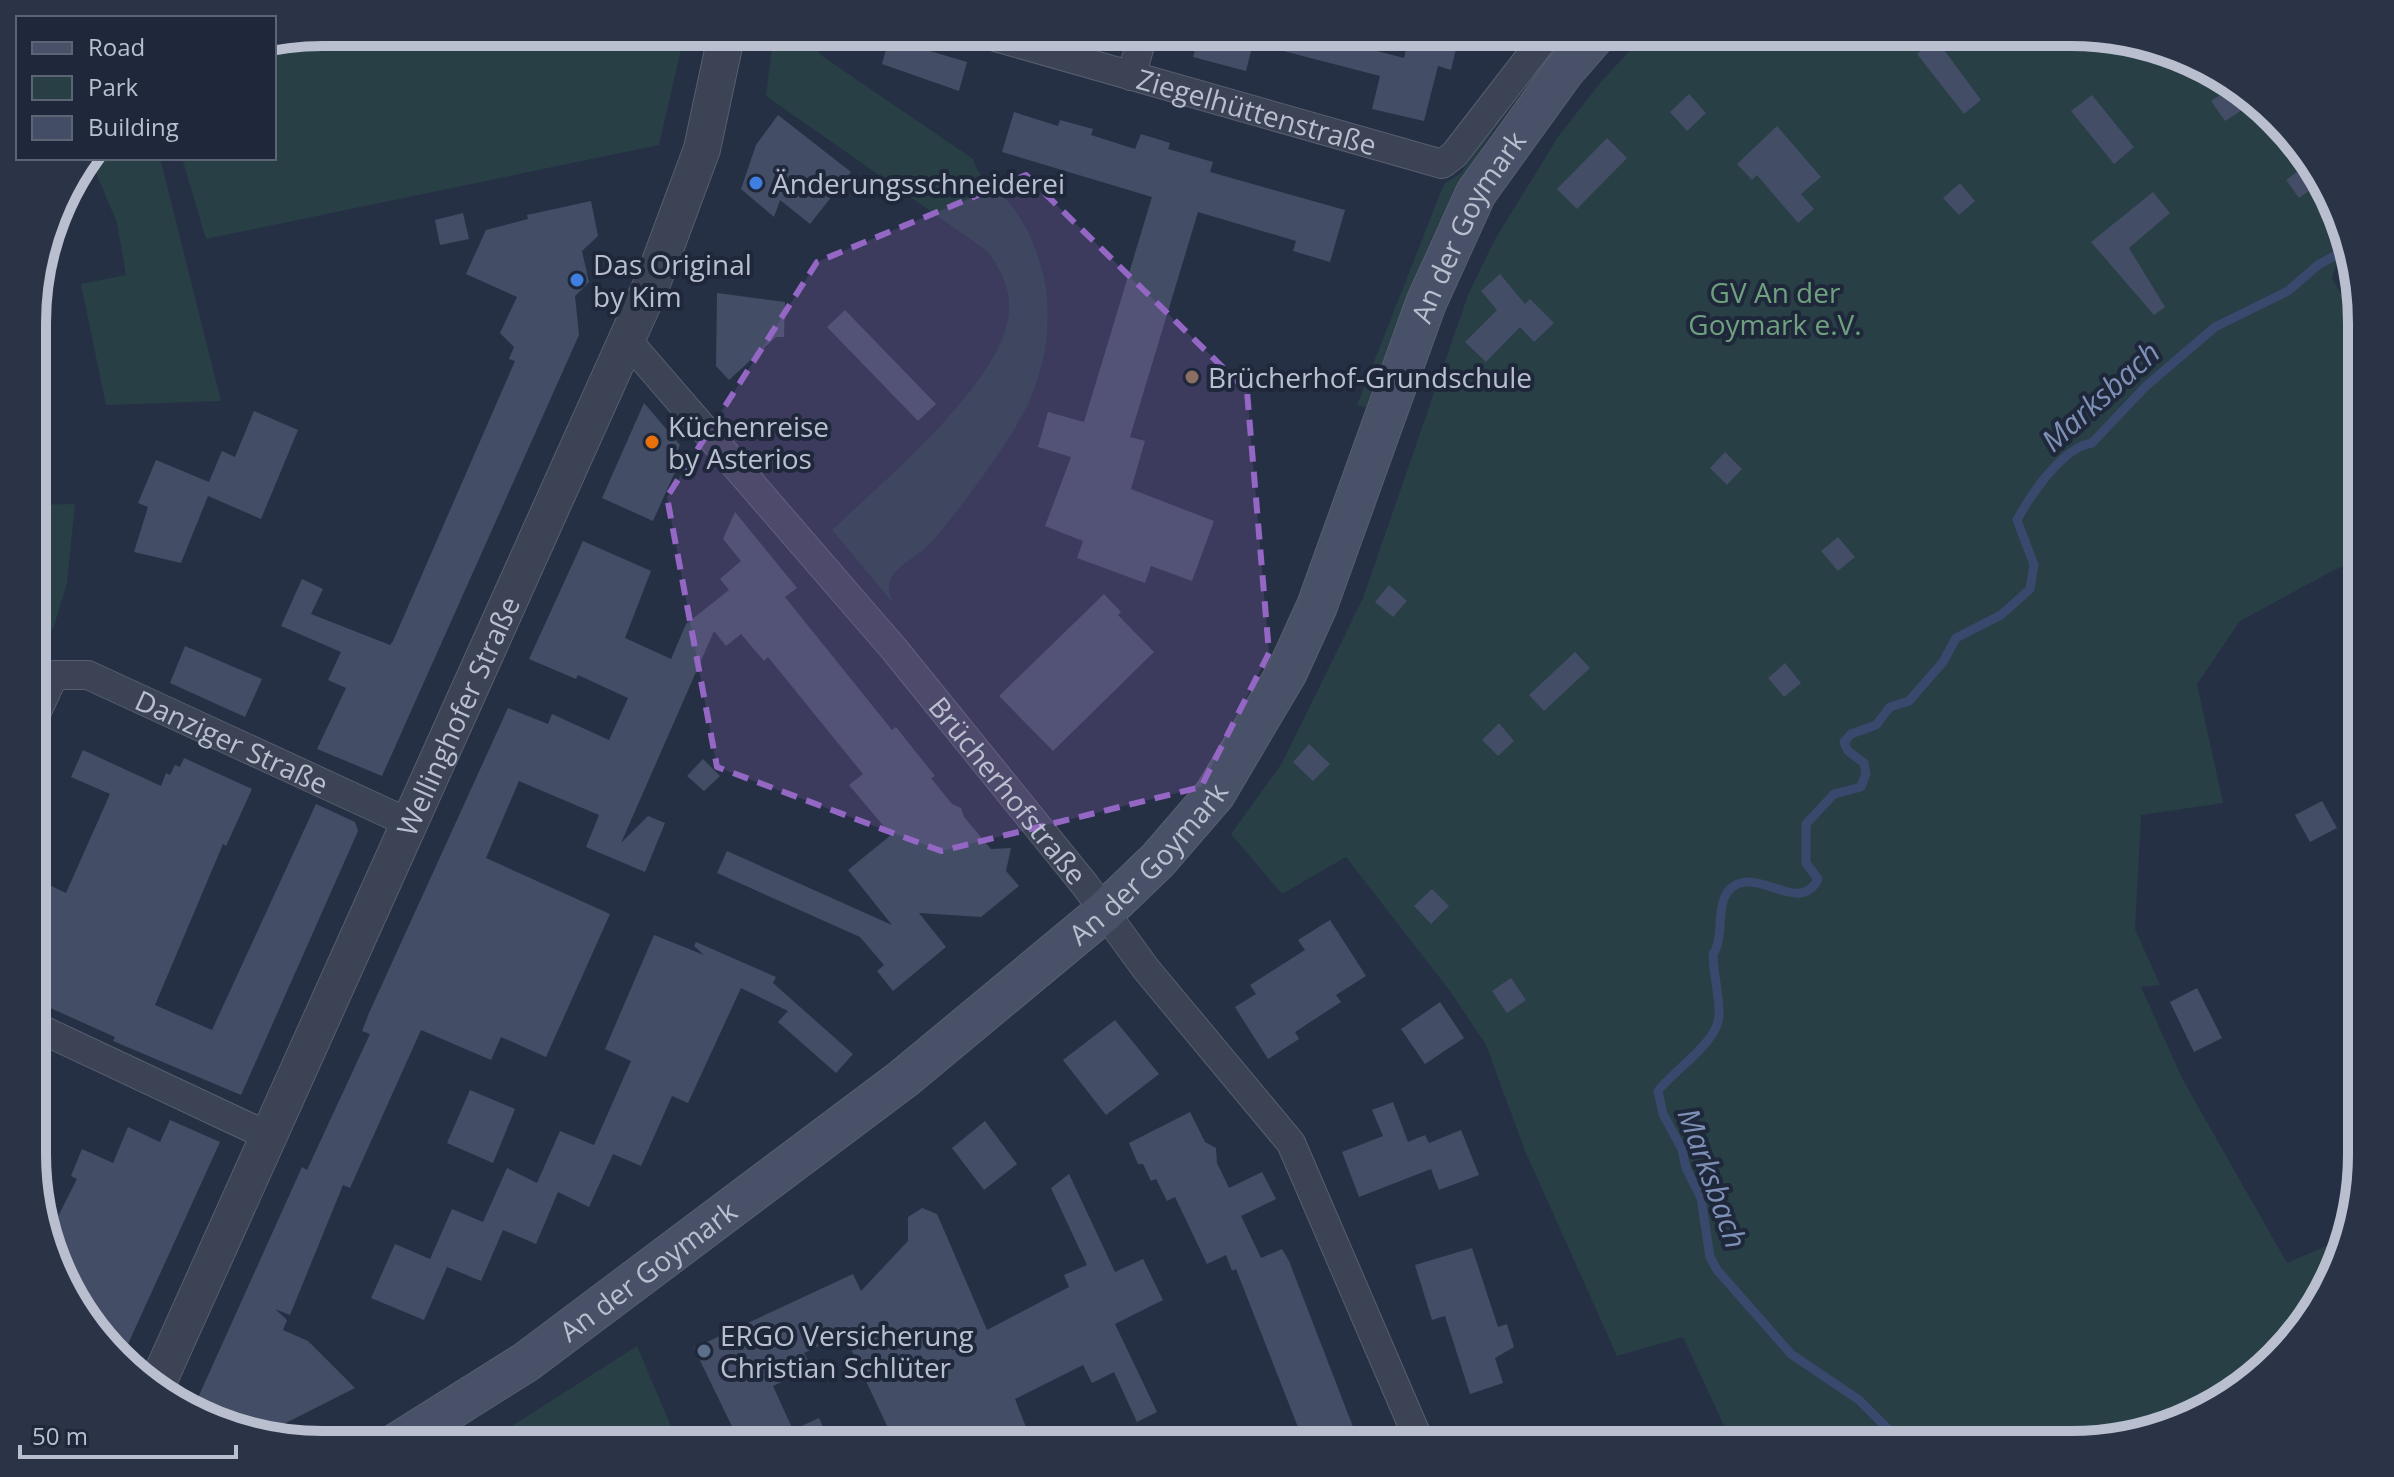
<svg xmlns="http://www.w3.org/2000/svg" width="2394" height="1477" font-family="'Open Sans',sans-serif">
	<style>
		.green { fill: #283f46 }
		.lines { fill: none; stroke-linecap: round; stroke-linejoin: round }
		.stream { stroke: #39496d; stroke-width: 9 }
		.building { fill: #434d65 }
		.minor-casing { stroke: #575e6f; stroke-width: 30 }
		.tertiary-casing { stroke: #575e6f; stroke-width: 38 }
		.secondary-casing { stroke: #575e6f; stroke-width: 42 }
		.minor { stroke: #3b4355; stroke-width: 28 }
		.tertiary { stroke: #3b4355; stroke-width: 36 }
		.secondary { stroke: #495168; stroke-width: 40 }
		.marked { fill: #9467c5; fill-opacity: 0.2; stroke: #9467c5; stroke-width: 6; stroke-dasharray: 16 10; stroke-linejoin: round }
		.shop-dot { fill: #3f7fe0; stroke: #1f283a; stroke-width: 3 }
		.education-dot { fill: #8d6e63; stroke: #1f283a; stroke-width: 3 }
		.food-dot { fill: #e8710a; stroke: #1f283a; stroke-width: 3 }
		.service-dot { fill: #5c6f8a; stroke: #1f283a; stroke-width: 3 }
		.labels { text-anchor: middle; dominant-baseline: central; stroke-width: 8; stroke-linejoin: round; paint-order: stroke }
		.street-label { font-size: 28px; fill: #b9bfce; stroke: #1f283a }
		.poi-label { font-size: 28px; fill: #b9bfce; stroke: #1f283a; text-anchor: start }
		.park-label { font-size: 28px; fill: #6fa07f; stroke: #1f283a }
		.water-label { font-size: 30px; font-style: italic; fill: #7e90b6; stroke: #1f283a }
		.rim { fill: none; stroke: #b9bfce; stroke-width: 10 }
	</style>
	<rect width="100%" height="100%" fill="#263045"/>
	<g class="green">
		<polygon points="323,32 685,32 659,145 206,239 182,158 274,158 274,42"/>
		<path d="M774 32H799L822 56 973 159C977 178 999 190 1011 205 1057 265 1058 348 1023 414 1003 450 962 507 934 539 923 553 904 561 893 575 886 585 889 595 894 604L832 530C883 482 991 391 1007 324 1014 295 1003 271 986 250L766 96Z"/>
		<path d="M1565 32H1571C1524 89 1477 146 1444 213 1413 275 1390 341 1366 407L1357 405 1444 184 1461 173 1510 100Z"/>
		<polygon points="1647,32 2071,32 2147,42 2232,81 2323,177 2343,242 2332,278 2361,329 2361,560 2334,570 2240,621 2197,684 2223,803 2141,815 2135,929 2160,985 2141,987 2183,1080 2287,1263 2338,1241 2313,1315 2217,1406 2090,1444 1733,1445 1683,1337 1617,1356 1526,1153 1486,1045 1450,991 1346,857 1282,894 1231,834 1282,763 1363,598 1468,295 1494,241 1558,137 1600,83"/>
		<polygon points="90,158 160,158 221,401 106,405 81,284 126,275 117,223"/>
		<polygon points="75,504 67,583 53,629 34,620 34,505"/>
		<polygon points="637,1346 679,1445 482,1445"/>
	</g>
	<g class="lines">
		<path class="stream" d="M1917 1444 1898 1439 1859 1400 1791 1354 1717 1270 1710 1257 1701 1198 1686 1168 1682 1149 1663 1114 1658 1091C1674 1070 1718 1042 1719 1016 1720 996 1713 975 1713 954 1726 936 1713 899 1734 886 1761 869 1800 915 1818 879L1806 863V824L1834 794 1861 787 1866 774 1864 763 1848 751 1844 742 1851 734 1876 725 1890 707 1909 701 1943 662 1956 638 2001 615 2030 589 2034 565 2017 520C2031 494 2063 447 2092 443L2146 386 2215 327 2288 291 2318 265 2345 250"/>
	</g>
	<g class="building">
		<polygon points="1200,32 1304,32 1404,58 1410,32 1460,32 1451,70 1438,66 1424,121 1372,109 1380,76 1253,43 1246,71 1193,57"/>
		<polygon points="889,39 967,62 959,91 882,64"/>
		<polygon points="1936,39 1981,100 1964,114 1917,54"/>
		<polygon points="2231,88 2245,108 2225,121 2211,101"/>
		<polygon points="1689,94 1706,113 1687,131 1670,112"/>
		<polygon points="2092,95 2134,147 2114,164 2071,111"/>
		<polygon points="1014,112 1058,126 1060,120 1093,129 1091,135 1135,149 1141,134 1170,143 1168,149 1213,162 1210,172 1345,210 1330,262 1293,251 1296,241 1198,212 1130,437 1145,441 1131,489 1214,521 1192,581 1151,566 1145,583 1077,558 1083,541 1045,526 1071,457 1038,447 1048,412 1084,422 1152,197 1002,152"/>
		<polygon points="778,115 851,172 810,224 780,200 774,217 741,189 756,145"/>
		<polygon points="1777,126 1821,177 1801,194 1814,209 1798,223 1757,175 1752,180 1737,164"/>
		<polygon points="1607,138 1627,158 1577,209 1557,189"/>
		<polygon points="2305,166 2319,184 2299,198 2286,180"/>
		<polygon points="1960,183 1975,201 1959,215 1943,198"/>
		<polygon points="2153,192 2170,213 2129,248 2165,307 2154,315 2091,242"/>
		<polygon points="591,201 598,236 582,251 589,282 575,296 579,335 382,776 317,749 346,688 328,680 341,652 281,626 302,579 323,589 311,614 390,645 393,641 515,361 509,359 514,347 500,333 517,297 466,274 486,230 528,219 527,215"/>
		<polygon points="463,213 469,239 440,245 435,220"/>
		<polygon points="1500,274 1525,304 1530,299 1554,323 1534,342 1520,327 1486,362 1465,342 1497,310 1481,291"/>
		<polygon points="717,293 785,302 784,337 776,337 729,380 716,366"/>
		<polygon points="845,310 936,404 918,421 827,327"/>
		<polygon points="644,403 680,445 673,461 679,463 653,521 602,498"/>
		<polygon points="254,411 298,430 261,519 208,496 181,563 134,552 148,507 138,503 156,460 209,482 222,451 235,457"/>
		<polygon points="1725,452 1742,469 1727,485 1710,468"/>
		<polygon points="735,512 797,588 785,597 892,730 896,727 935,776 931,778 952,804 961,808 964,817 991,849 1011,848 1006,871 1019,886 981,917 919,913 946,947 893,991 877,971 884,965 860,937 717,873 727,851 892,925 848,870 891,835 849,785 863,774 768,657 764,661 741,634 726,646 714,631 621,843 648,816 665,823 645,872 586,847 599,815 519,781 486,858 610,914 546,1057 501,1037 491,1060 421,1030 350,1188 343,1185 290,1315 275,1309 287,1320 283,1330 308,1341 355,1388 262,1435 230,1430 192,1411 302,1167 307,1170 370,1034 362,1031 369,1013 508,708 548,724 552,714 609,740 628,698 578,675 576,679 529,659 583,541 651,571 625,638 671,659 686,624 729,590 720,579 741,561 723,539"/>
		<polygon points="1838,537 1855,557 1838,571 1821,551"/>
		<polygon points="1389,585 1407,601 1393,617 1375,602"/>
		<polygon points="1104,594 1121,612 1118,615 1154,652 1053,751 999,696"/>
		<polygon points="185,646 262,679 245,717 170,683"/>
		<polygon points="1575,652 1590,668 1544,711 1529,695"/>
		<polygon points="1785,663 1801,683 1784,697 1768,678"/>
		<polygon points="1499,723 1514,741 1498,756 1482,740"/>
		<polygon points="1309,744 1330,764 1313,781 1293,762"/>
		<polygon points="83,750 161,786 166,773 170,775 175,765 180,767 184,758 252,789 226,846 223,844 155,1005 212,1030 316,804 355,822 358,831 241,1095 113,1041 115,1037 48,1007 49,1004 34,997 34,878 66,893 110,794 71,777"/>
		<polygon points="703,759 720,776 704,791 687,776"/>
		<polygon points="2322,801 2337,828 2310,842 2295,815"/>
		<polygon points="1432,889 1449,906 1431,924 1414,906"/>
		<polygon points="1330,920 1366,976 1336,995 1341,1002 1295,1032 1299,1039 1268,1059 1235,1007 1256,994 1250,985 1305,950 1298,940"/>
		<polygon points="654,935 704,955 694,946 696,942 776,977 773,983 853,1054 836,1073 778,1022 788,1011 741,988 688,1103 672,1096 641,1166 613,1154 589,1207 558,1192 536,1244 503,1230 481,1281 440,1264 447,1267 424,1320 371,1298 395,1244 430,1259 452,1209 483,1222 507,1168 537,1183 560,1131 594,1145 631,1061 605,1049"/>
		<polygon points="1511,978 1526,1000 1507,1013 1492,991"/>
		<polygon points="2197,988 2222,1038 2194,1052 2170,1002"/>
		<polygon points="1440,1002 1464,1038 1425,1064 1401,1029"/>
		<polygon points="1115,1020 1159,1074 1106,1115 1063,1060"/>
		<polygon points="470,1090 515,1109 493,1163 447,1143"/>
		<polygon points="1393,1102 1408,1142 1425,1135 1429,1143 1461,1130 1479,1175 1439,1190 1431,1169 1359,1197 1342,1152 1383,1136 1372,1110"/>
		<polygon points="1190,1112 1205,1142 1216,1148 1217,1163 1229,1188 1262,1172 1276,1199 1241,1216 1261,1258 1282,1249 1289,1261 1360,1445 1305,1445 1236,1269 1232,1271 1226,1255 1207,1264 1175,1197 1167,1201 1156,1179 1151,1181 1143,1164 1138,1164 1129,1143"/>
		<polygon points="170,1120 220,1142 123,1355 71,1300 49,1234 77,1179 71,1176 82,1149 113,1163 128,1127 160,1142"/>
		<polygon points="985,1121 1017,1164 984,1190 952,1148"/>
		<polygon points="1069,1174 1115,1272 1143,1259 1163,1300 1115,1324 1157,1412 1137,1422 1114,1372 1092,1383 1083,1365 1015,1399 1033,1445 896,1445 844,1334 804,1353 812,1368 773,1386 793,1430 819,1418 831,1445 741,1445 694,1348 853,1274 861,1291 908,1241 908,1217 922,1208 937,1214 987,1330 1069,1287 1064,1275 1087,1265 1051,1188"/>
		<polygon points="1472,1248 1498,1327 1507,1324 1514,1347 1495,1358 1503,1383 1470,1394 1445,1316 1432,1320 1415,1265"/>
	</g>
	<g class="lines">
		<g class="minor-casing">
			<g id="minor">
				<path id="s1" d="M978 32 1442 164 1454 155 1549 32"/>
				<polyline points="1131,76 1144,32"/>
				<path id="s2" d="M627 340 894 649 1085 885 1146 969 1291 1143 1421 1445"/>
				<path id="s3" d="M34 718 54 675H88L409 823"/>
				<polyline points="34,1026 268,1136"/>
			</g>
		</g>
		<g class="tertiary-casing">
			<g id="tertiary">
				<path id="s4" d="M155 1389 653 281 702 149 727 32"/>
			</g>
		</g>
		<g class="secondary-casing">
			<g id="secondary">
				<path id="s5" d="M394 1445 526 1362 903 1079 1104 912 1158 860 1215 794 1287 672 1317 606 1426 303 1476 193 1564 71 1598 32"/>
			</g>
		</g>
		<use href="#minor" class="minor"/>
		<use href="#tertiary" class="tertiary"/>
		<use href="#secondary" class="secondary"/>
	</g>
	<path class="marked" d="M1026 175 1247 391 1269 653 1201 787 941 851 717 767 667 497 817 262Z"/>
	<g class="shop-dot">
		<circle cx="756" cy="183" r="8"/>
		<circle cx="577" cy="280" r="8"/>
	</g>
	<circle class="education-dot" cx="1192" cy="377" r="8"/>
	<circle class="food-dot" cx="652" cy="442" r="8"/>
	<circle class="service-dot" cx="704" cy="1351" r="8"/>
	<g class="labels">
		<g class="street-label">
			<text stroke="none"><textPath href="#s1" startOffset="290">Ziegelhüttenstraße</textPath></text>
			<text stroke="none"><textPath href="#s5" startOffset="1674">An der Goymark</textPath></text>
			<text stroke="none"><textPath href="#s4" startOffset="738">Wellinghofer Straße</textPath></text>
			<text stroke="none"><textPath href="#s3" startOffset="240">Danziger Straße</textPath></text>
			<text stroke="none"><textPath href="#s2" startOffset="590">Brücherhofstraße</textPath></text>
			<text stroke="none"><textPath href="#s5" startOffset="954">An der Goymark</textPath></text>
			<text stroke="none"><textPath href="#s5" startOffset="308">An der Goymark</textPath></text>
		</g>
		<g class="poi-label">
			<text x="772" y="183">Änderungsschneiderei</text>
			<text x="593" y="264">Das Original<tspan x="593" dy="32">by Kim</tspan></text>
			<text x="1208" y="377">Brücherhof-Grundschule</text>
			<text x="668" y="426">Küchenreise<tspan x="668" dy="32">by Asterios</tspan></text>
			<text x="720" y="1335">ERGO Versicherung<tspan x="720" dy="32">Christian Schlüter</tspan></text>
		</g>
		<g class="park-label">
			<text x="1775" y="292">GV An der<tspan x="1775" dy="32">Goymark e.V.</tspan></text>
		</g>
		<g class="water-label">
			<text transform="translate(2100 396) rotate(-42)">Marksbach</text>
			<text transform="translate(1713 1178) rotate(70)">Marksbach</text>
		</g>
	</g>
	<path d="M0 0H2394V1477H0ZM323 46H2071A277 277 0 0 1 2348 323V1154A277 277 0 0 1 2071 1431H323A277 277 0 0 1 46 1154V323A277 277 0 0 1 323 46Z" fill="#2b3446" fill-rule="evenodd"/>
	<path class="rim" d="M323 46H2071A277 277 0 0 1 2348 323V1154A277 277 0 0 1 2071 1431H323A277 277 0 0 1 46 1154V323A277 277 0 0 1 323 46Z"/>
	<rect x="16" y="16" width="260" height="144" fill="#1f283a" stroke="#5d6475" stroke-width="2"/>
	<rect x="32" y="42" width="40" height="12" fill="#495168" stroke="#5d6475" stroke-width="2"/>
	<text x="88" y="56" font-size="24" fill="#b9bfce">Road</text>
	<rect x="32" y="76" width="40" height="24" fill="#283f46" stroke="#5d6475" stroke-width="2"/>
	<text x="88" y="96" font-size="24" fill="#b9bfce">Park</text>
	<rect x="32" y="116" width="40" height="24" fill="#434d65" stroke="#5d6475" stroke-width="2"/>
	<text x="88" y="136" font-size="24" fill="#b9bfce">Building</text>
	<path d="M20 1445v12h216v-12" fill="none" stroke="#b9bfce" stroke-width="4"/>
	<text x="32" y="1445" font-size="24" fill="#b9bfce" stroke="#1f283a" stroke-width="6" paint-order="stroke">50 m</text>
</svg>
